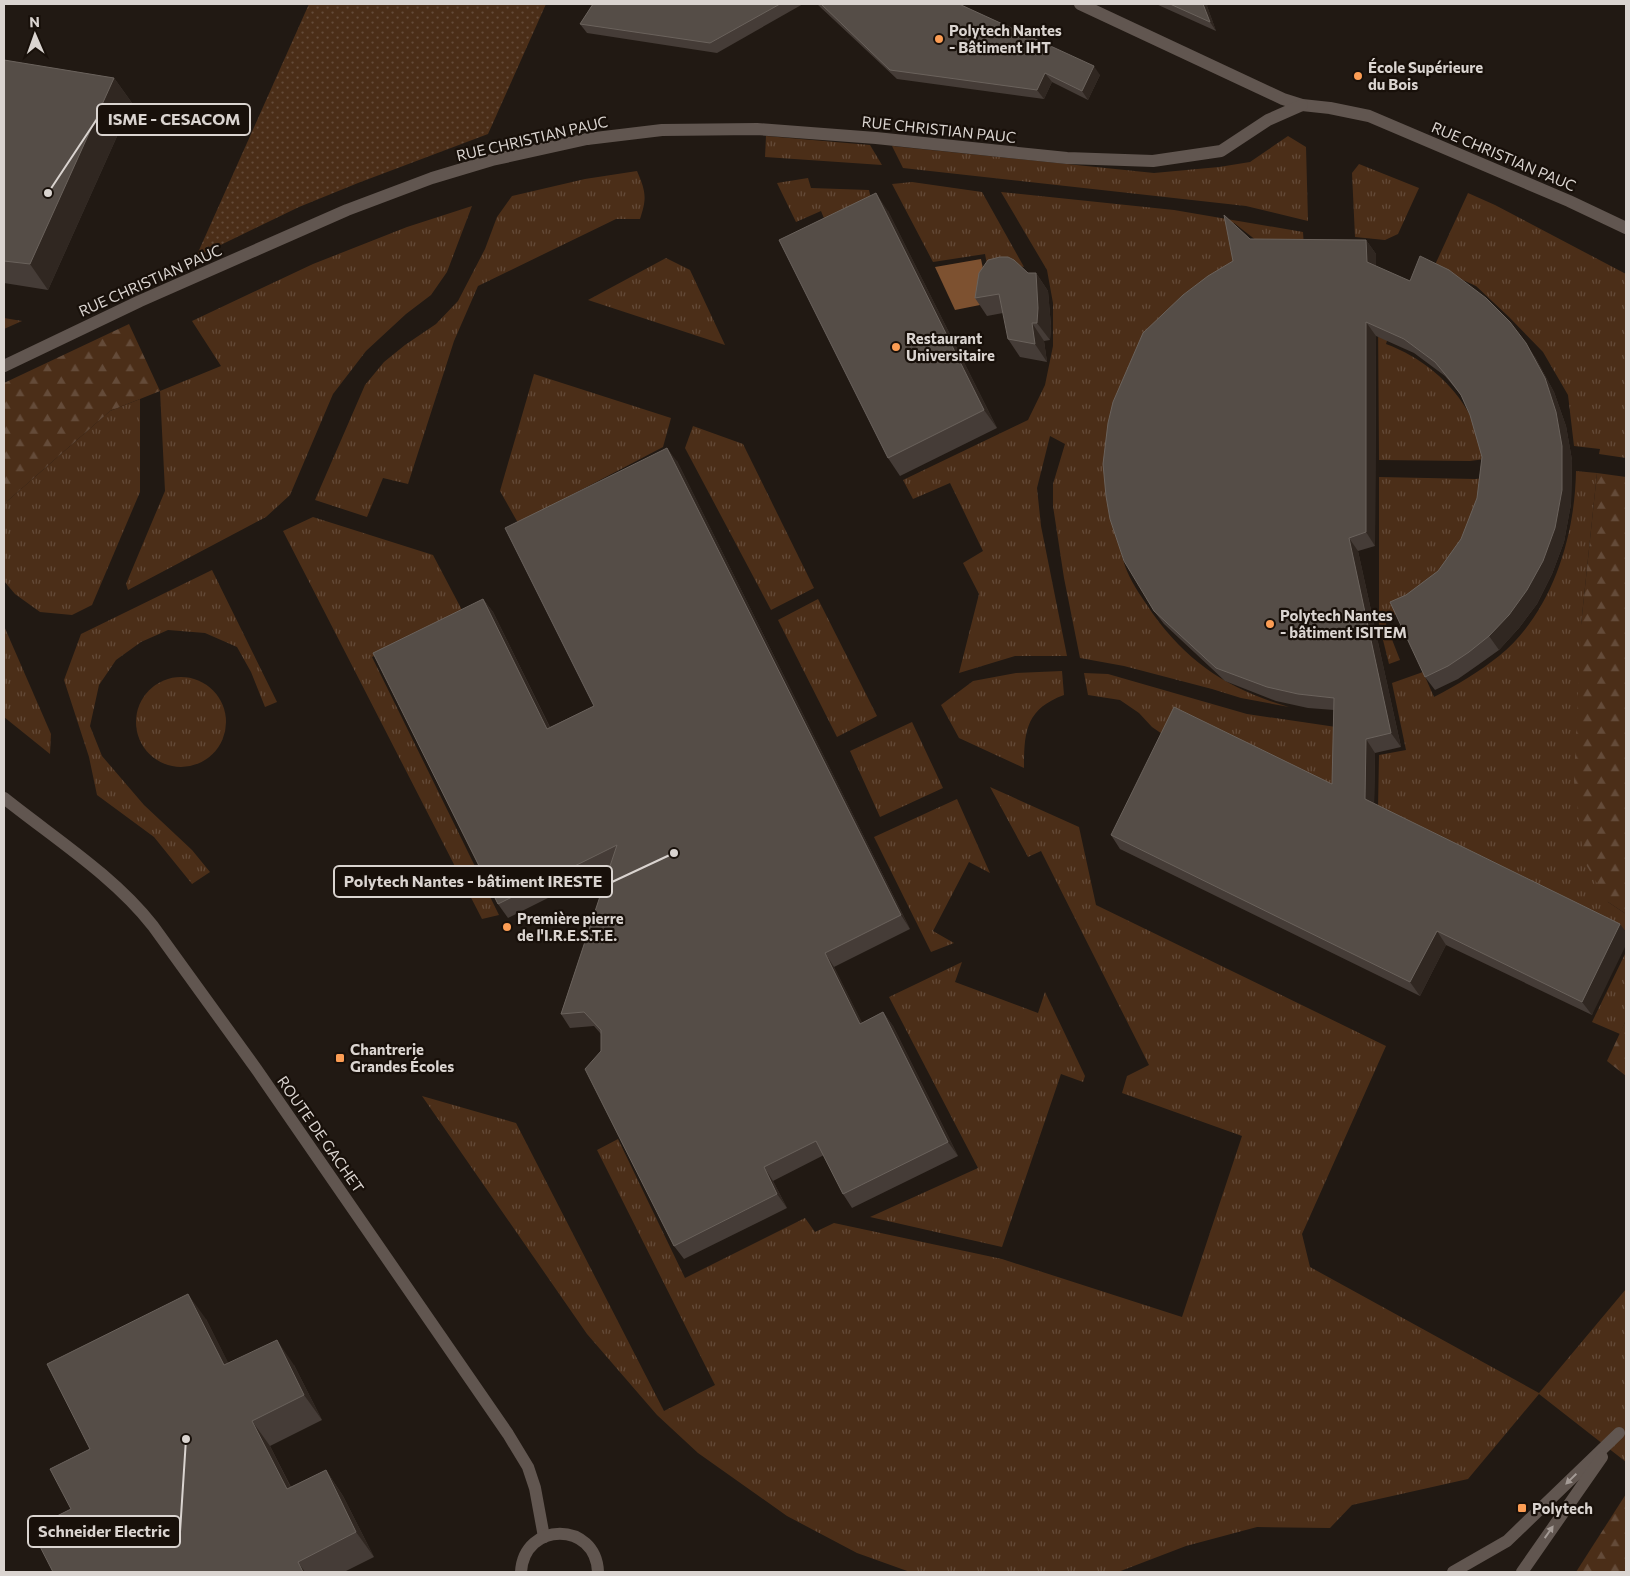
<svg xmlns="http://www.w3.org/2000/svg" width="1630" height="1576" font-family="Commissioner,sans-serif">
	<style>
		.grass { fill: url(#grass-tufts) }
		.forest { fill: url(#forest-firs) }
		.park { fill: url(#park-dots) }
		.water { fill: #7d5130 }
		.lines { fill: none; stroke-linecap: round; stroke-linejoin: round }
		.pedestrian { stroke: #615650; stroke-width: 12 }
		.minor { stroke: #615650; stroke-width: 12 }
		.tertiary { stroke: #615650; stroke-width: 12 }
		.wall { fill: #453c37 }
		.shaded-wall { fill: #302721 }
		.building { fill: #554d47; stroke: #6a625c }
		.oneway { fill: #a49b96 }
		.poi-dot { fill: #fc9d54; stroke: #18100a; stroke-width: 2 }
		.labels { text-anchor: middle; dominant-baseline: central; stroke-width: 4.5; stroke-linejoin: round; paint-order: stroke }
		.poi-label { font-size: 15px; font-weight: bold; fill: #dad4d0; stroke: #18100a; text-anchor: start }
		.street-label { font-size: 15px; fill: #dad4d0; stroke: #18100a }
		.leader { fill: none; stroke: #dad4d0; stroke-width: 2 }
		.callout-dot { fill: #dad4d0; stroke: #18100a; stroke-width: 2 }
		.callout { fill: #18100a; stroke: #dad4d0; stroke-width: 2 }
		.callout-label { font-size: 16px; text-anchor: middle; font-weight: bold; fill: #dad4d0 }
	</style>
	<defs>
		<pattern id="grass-tufts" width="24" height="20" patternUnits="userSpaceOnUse" patternTransform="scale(1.25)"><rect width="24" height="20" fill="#4b2e18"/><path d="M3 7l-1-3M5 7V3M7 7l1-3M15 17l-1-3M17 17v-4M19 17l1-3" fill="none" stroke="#644b39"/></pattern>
		<pattern id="forest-firs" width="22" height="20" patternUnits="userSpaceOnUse" patternTransform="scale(1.25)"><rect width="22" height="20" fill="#4b2e18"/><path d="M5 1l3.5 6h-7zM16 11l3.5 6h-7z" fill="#644b39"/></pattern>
		<pattern id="park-dots" width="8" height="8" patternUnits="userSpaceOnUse" patternTransform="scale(1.25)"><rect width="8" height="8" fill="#4b2e18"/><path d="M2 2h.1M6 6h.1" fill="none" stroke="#644b39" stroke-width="1.8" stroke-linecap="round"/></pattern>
	</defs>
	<rect width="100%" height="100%" fill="#211913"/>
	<g class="grass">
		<polygon points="766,136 870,145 882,165 765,157"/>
		<polygon points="1288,136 1306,147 1308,221 1246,206 903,168 892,146 1154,173 1219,167 1250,162"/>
		<polygon points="1359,164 1419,188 1398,234 1385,240 1355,237 1352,173"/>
		<path d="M637 171C646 192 647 198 640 219H616L478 286 454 341 408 484 383 478 367 517 315 500 365 385 384 362 405 345 436 324 458 301 485 249 497 217 512 196 585 179Z"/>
		<polygon points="808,178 811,188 869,190 872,203 830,233 821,211 796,222 777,183"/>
		<polygon points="912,182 982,192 1024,267 1014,265 990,280 985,254 933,262 892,184"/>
		<path d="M1001 192 1174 210 1303 232 1304 247 1266 248 1234 223 1231 224 1239 271 1117 534C1120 546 1122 559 1127 571 1133 586 1144 600 1153 614 1189 664 1230 690 1289 707L1241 698 1212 689 1124 666 1080 658 1064 578 1053 506V484L1065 444 1050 436 1037 488 1041 526 1067 656H1015L959 673 979 594 963 563 983 551 950 483 913 499 903 480 1028 420 1045 385 1053 346V303L1047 270Z"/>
		<polygon points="1468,193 1495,205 1626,274 1626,458 1599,454 1600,449 1574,446 1568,395 1543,352 1509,317 1476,286 1434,267"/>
		<polygon points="472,206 447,272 431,295 406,314 366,351 333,394 290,495 266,517 128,590 126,584 165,491 160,391 221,366 192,321 313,264 407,227"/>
		<polygon points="666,258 690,270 725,345 588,300"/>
		<path d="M1378 316 1394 319 1386 344C1421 357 1452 382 1470 415 1477 428 1480 445 1485 459L1470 461 1379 460Z"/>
		<polygon points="4,318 22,321 4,329"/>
		<polygon points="534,374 671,418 663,447 518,523 500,491"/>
		<polygon points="140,399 140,492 92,605 72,615 40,612 15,594 4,581 4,504 110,411"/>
		<polygon points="693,426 743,444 814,588 771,610 685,448"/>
		<path d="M1576 471 1597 473 1581 625 1608 902 1626 914V931L1378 810 1379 755 1406 750 1392 683 1423 672 1434 697C1457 685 1479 672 1499 656 1552 613 1575 537 1576 471Z"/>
		<polygon points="1379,477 1475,479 1486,478 1476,533 1403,611 1384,619 1400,660 1389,664 1379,624"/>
		<polygon points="313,517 433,555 463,612 372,657 499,915 482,919 283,531"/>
		<polygon points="212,570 277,702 265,707 251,672 237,647 205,633 168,630 141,642 116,660 99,685 90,726 102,756 144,805 192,850 210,872 192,884 154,837 97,795 89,757 64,680 81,634"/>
		<polygon points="818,599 877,716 837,737 778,620"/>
		<polygon points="4,626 51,734 50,754 4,717"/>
		<path d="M1062 671 1064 695C1026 709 1024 731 1024 768L959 738 941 705 973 681 1016 673Z"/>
		<polygon points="1084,673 1108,674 1247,714 1336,727 1338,792 1171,740 1152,727 1139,713 1120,700 1088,695"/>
		<circle cx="181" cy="722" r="45"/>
		<polygon points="912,722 943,788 880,817 850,751"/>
		<polygon points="990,787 1079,827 1096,905 1386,1046 1302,1234 1310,1267 1539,1393 1626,1289 1626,1462 1539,1394 1468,1479 1352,1505 1330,1528 1257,1527 1186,1546 1118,1572 910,1572 857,1553 787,1516 698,1453 657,1415 587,1334 422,1096 516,1123 664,1411 715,1385 597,1150 618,1139 685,1278 805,1218 815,1232 834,1223 1002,1259 1182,1317 1242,1136 1122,1093 1127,1076 1149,1065 1041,851 1028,857"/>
		<polygon points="957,799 990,873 969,862 933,931 954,943 931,952 874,837"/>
		<polygon points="1626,952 1626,1020 1620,1034 1592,1022"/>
		<polygon points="962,962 955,982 1038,1013 1045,992 1085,1076 1083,1082 1061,1074 1002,1247 870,1217 978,1168 889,997"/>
	</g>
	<g class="forest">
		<polygon points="129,324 160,391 110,411 4,504 4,383"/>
		<polygon points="1597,473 1626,477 1626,914 1608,902 1584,861 1574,781 1581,625"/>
		<polygon points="1626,1020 1626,1076 1607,1061"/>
		<polygon points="1626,1494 1626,1572 1576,1572"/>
	</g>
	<polygon class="park" points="309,4 546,4 488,134 358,183 299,207 196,257"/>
	<polygon class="water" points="981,259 990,303 955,310 935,267"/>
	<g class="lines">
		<polyline class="pedestrian" points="4,366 140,301 347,210 432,178 492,160 587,139"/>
		<g class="minor">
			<polyline points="1080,4 1283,99 1302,105 1330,108 1369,116 1569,201 1626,228"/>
			<polyline points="587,139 662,130 757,129 876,138 1067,158 1153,161 1221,151 1268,120 1302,105"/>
			<path d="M4 798C54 838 114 876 153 926L257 1070 508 1434 528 1467 535 1488 544 1537"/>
			<path d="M521 1572C524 1521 596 1521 598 1572"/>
		</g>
		<g class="tertiary">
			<polyline points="1453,1572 1507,1541 1619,1433"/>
			<polyline points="1522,1572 1602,1457"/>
		</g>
	</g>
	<g class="wall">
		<polygon points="593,4 803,4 717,53 587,33 580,24"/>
		<polygon points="817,4 959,4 1100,75 1088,100 1052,82 1044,99 897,79"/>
		<polygon points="1156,4 1208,4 1207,6 1216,31"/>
		<polygon points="4,60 114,78 132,103 48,290 4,283"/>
		<polygon points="888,211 997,428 900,476 888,458"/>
		<polygon points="1250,239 1366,240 1376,254 1376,266 1535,357 1554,392 1566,426 1572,460 1571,504 1564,542 1552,574 1537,604 1519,628 1499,650 1478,665 1458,679 1435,690 1425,677 1406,595 1438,571 1461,539 1477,498 1482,457 1470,415 1461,395 1445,376 1414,353 1376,336 1375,546 1358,551 1401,747 1375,753 1374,804 1620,924 1592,1015 1446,945 1420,996 1120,849 1111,835 1332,784 1334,710 1308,708 1276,701 1225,681 1164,624 1154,611 1233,261"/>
		<polygon points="1028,273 1036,273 1048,291 1051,326 1050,340 1044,341 1047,362 1020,357 1008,339 1003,313 987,316 975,298"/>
		<polygon points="677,461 910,929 834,967 862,1023 883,1012 893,1026 958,1156 852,1208 843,1194 824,1155 773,1181 787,1208 684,1259 674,1246 601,1051 601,1034 594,1026 570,1028 561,1014 610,867 508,918 498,904 483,599 493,612 550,727 594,706"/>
		<polygon points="206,1319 228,1363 294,1365 322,1420 270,1446 291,1487 326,1470 343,1496 374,1557 344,1572 53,1572 90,1449"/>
	</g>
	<g class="shaded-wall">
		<polygon points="1203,4 1208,4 1207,6 1216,31 1210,22"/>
		<polygon points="1094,66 1100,75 1088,100 1082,91"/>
		<polygon points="1045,73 1052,82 1044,99 1037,90"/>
		<polygon points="114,78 132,103 48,290 30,264"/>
		<polygon points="876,193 888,211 997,428 984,410"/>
		<polygon points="1366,240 1376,254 1376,275 1367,262"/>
		<polygon points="1036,273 1048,291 1051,326 1050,340 1037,323"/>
		<polygon points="1366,322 1376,336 1375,546 1366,532"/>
		<polygon points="1032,323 1044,341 1047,362 1035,344"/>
		<polygon points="1526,343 1535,357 1554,392 1566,426 1572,460 1571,504 1564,542 1552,574 1537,604 1519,628 1499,650 1489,636"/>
		<polygon points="667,448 677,461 910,929 901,915"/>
		<polygon points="1349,538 1358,551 1401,747 1391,733"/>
		<polygon points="483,599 493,612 557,742 547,729"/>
		<polygon points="1366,739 1375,753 1374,813 1365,799"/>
		<polygon points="1620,924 1626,932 1626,945 1592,1015 1582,1002"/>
		<polygon points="1437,931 1446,945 1420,996 1410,982"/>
		<polygon points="825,953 834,967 870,1038 860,1024"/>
		<polygon points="883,1012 893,1026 958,1156 948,1142"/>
		<polygon points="764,1167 773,1181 787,1208 777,1194"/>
		<polygon points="188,1294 206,1319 242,1390 224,1365"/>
		<polygon points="277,1340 294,1365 322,1420 304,1395"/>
		<polygon points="252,1421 270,1446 304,1514 287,1489"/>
		<polygon points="326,1470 343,1496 374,1557 356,1532"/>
		<polygon points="298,1562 305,1572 303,1572"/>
	</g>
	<g class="building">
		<polygon points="593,4 780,4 710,43 580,24"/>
		<polygon points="821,4 959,4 1094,66 1082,91 1045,73 1037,90 890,70"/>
		<polygon points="1170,4 1203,4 1210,22"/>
		<polygon points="4,60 114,78 30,264 4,261"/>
		<polygon points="876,193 984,410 888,458 779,240"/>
		<polygon points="1224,215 1250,239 1366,240 1367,262 1410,281 1420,256 1449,270 1486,298 1510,322 1526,343 1545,378 1556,412 1562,446 1562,490 1555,528 1543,561 1527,590 1509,615 1489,636 1469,652 1448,666 1425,677 1390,602 1406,595 1438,571 1461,539 1477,498 1482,457 1470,415 1461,395 1449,379 1435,362 1404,339 1366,322 1366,532 1349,538 1391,733 1366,739 1365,799 1620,924 1582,1002 1437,931 1410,982 1111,835 1174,707 1332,784 1334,698 1298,694 1267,687 1216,668 1154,611 1124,561 1110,519 1106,496 1103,464 1108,423 1113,402 1143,333 1183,295 1208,276 1233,261"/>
		<polygon points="1000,257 1008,257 1014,260 1028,273 1036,273 1038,308 1037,323 1032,323 1035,344 1008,339 999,294 975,298 979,273 988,260"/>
		<polygon points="667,448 901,915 825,953 860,1024 883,1012 948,1142 843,1194 816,1141 764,1167 777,1194 674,1246 585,1069 601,1051 601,1030 584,1012 561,1014 617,845 498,904 373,653 483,599 547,729 594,706 505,528"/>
		<polygon points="188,1294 224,1365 277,1340 304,1395 252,1421 287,1489 326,1470 356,1532 298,1562 303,1572 53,1572 31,1529 71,1509 50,1469 90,1449 47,1364"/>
	</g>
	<defs><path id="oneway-solid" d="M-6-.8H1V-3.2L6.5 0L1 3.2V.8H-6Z" transform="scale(1.25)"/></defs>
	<g class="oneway">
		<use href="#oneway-solid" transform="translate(1571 1479) rotate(136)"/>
		<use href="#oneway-solid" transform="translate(1549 1532) rotate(-55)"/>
	</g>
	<g class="poi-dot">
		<circle cx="939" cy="39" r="5"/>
		<circle cx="1358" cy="76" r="5"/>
		<circle cx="896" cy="347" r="5"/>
		<circle cx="1270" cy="624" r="5"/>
		<circle cx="507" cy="927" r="5"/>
		<rect x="335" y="1053" width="10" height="10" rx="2.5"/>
		<rect x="1517" y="1503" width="10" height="10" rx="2.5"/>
	</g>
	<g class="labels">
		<g class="poi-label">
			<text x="949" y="30">Polytech Nantes<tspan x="949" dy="17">- Bâtiment IHT</tspan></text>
			<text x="1368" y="67">École Supérieure<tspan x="1368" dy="17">du Bois</tspan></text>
			<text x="906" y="338">Restaurant<tspan x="906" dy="17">Universitaire</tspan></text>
			<text x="1280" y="615">Polytech Nantes<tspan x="1280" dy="17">- bâtiment ISITEM</tspan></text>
			<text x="517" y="918">Première pierre<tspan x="517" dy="17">de l'I.R.E.S.T.E.</tspan></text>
			<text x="350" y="1049">Chantrerie<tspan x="350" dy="17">Grandes Écoles</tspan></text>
			<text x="1532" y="1508">Polytech</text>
		</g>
		<g class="street-label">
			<text transform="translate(939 129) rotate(6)">RUE CHRISTIAN PAUC</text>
			<text transform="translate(532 138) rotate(-13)">RUE CHRISTIAN PAUC</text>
			<text transform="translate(1504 156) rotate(23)">RUE CHRISTIAN PAUC</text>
			<text transform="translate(150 280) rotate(-24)">RUE CHRISTIAN PAUC</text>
			<text transform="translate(321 1134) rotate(55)">ROUTE DE GACHET</text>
		</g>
	</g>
	<path class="leader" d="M48 193L97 119M674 853L612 882M186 1439L180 1532"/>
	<g class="callout-dot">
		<circle cx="48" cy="193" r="5"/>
		<circle cx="674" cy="853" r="5"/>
		<circle cx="186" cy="1439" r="5"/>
	</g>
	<g class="callout">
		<rect x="97" y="104" width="153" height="31" rx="5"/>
		<rect x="334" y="866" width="278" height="31" rx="5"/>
		<rect x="28" y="1516" width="152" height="31" rx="5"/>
	</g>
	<g class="callout-label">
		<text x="174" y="125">ISME - CESACOM</text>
		<text x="473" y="887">Polytech Nantes - bâtiment IRESTE</text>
		<text x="104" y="1537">Schneider Electric</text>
	</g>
	<rect width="1630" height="1576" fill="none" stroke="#dad4d0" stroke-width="10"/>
	<g transform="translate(35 35) rotate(358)" stroke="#18100a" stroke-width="4" paint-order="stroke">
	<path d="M0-4L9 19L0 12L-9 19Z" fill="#dad4d0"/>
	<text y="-8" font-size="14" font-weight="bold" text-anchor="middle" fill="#dad4d0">N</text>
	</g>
</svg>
